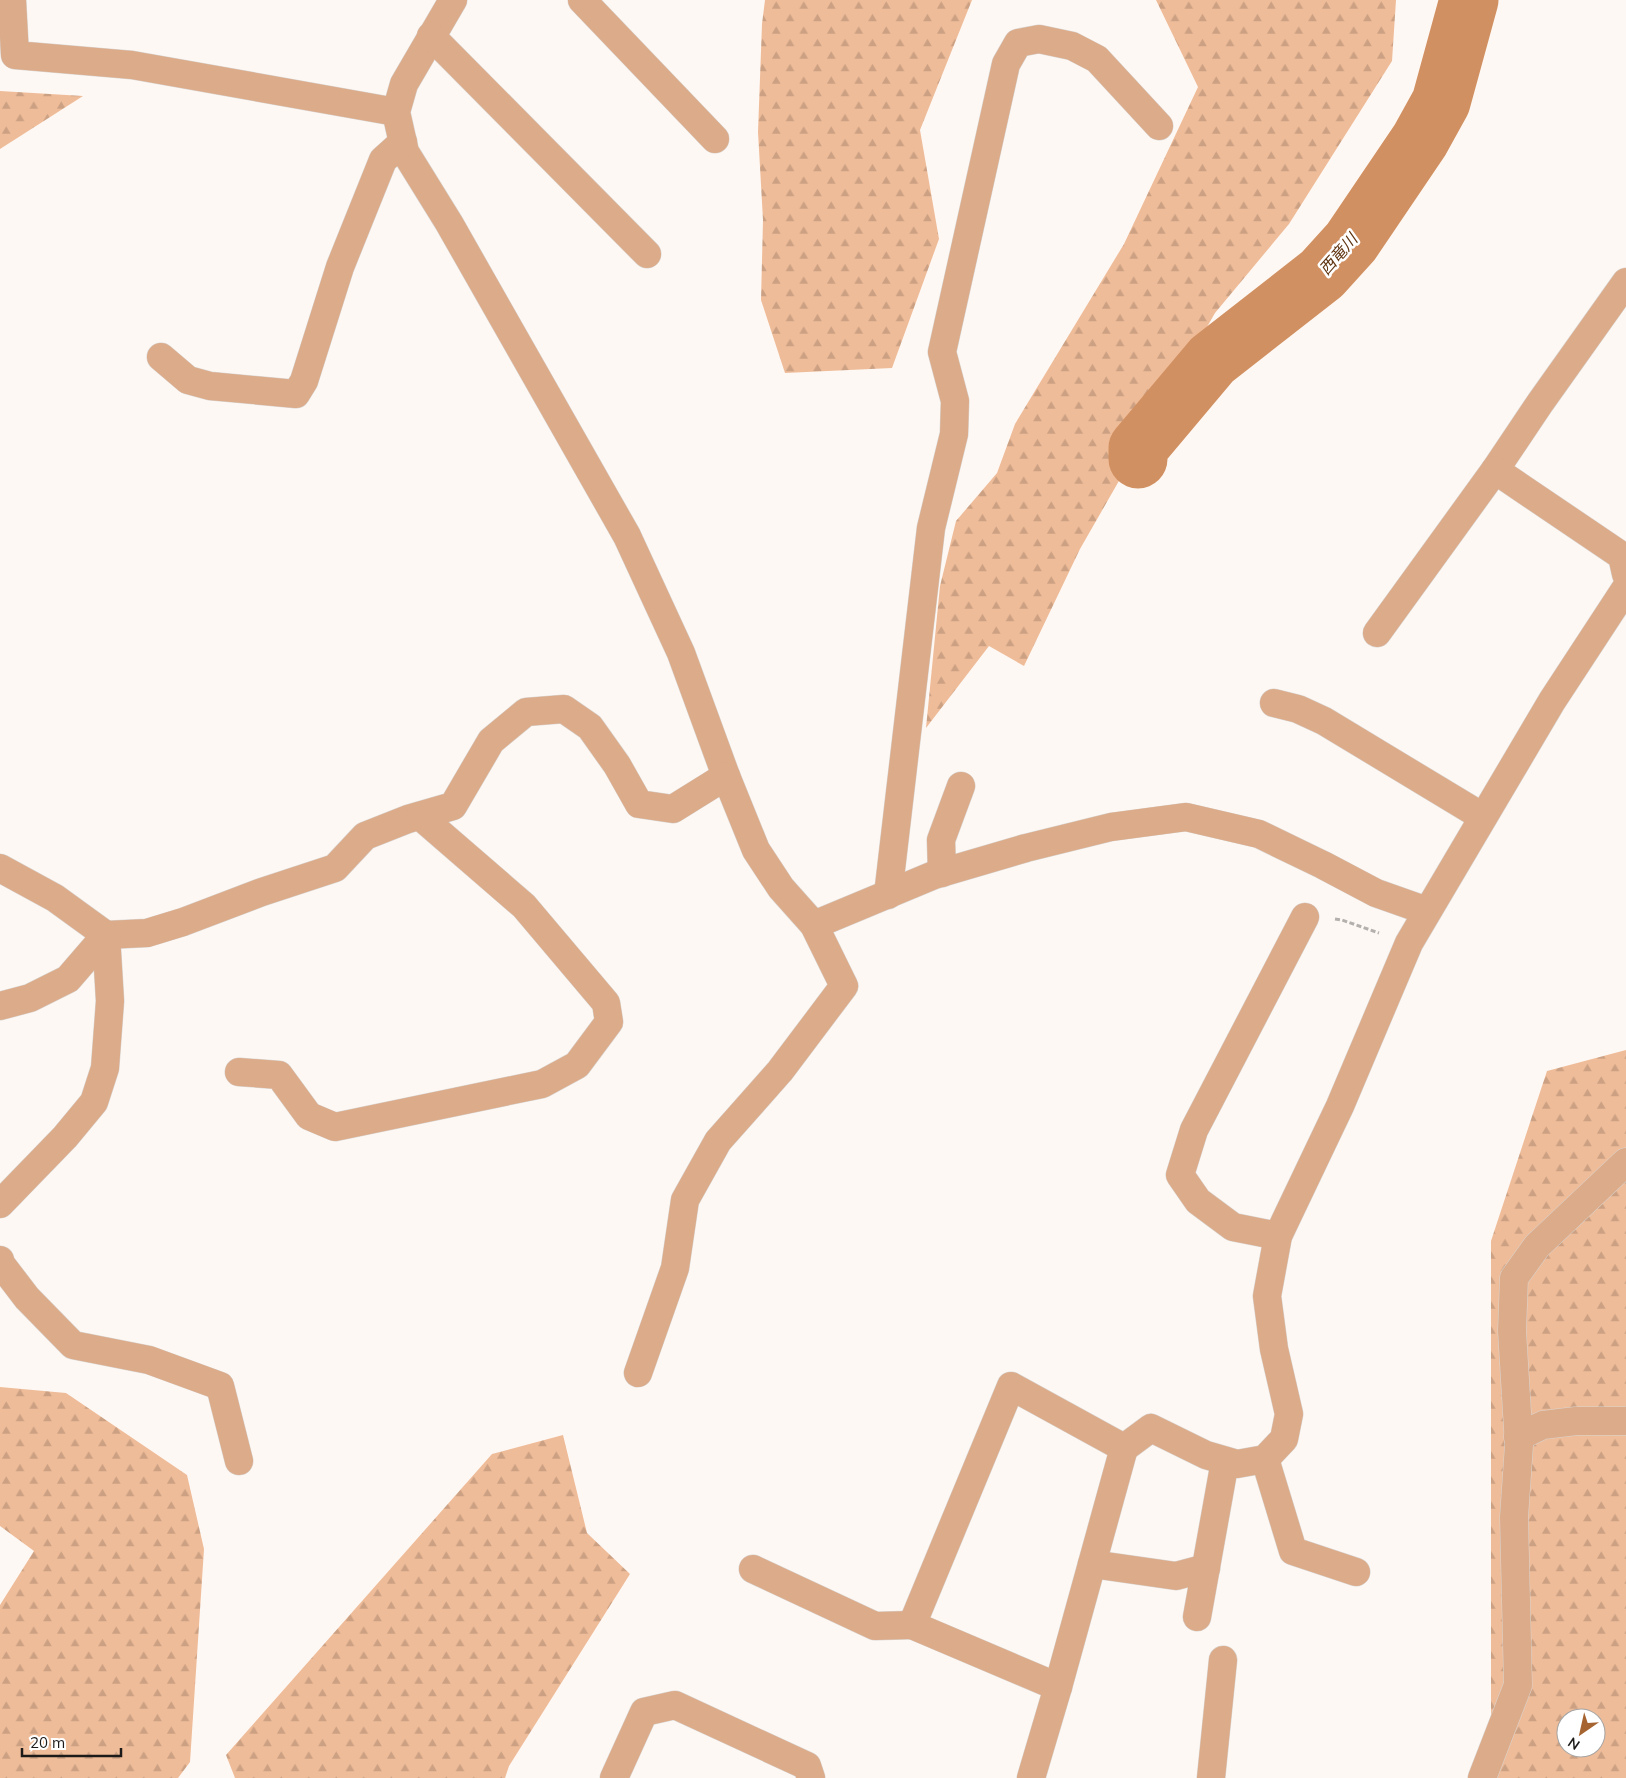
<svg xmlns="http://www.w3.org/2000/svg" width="1626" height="1778" font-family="Mulish,'Noto Sans JP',sans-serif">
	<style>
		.forest { fill: url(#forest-firs); fill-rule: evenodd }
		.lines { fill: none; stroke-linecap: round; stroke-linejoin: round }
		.river { stroke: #d19061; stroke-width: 59 }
		.minor-casing { stroke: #d9d5d1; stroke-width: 29 }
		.path { stroke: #b4b0ad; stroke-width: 3; stroke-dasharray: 5 2.5; stroke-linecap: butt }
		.minor { stroke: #dcab8a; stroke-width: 28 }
		.labels { text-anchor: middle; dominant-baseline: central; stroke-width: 5; stroke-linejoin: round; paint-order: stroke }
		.water-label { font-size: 16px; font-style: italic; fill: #603511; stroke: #fff }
	</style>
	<defs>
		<pattern id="forest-firs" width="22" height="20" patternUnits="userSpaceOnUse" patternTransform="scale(1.25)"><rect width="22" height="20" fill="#efbc99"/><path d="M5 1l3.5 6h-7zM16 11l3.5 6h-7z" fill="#cca183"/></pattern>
	</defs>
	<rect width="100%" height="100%" fill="#fdf8f4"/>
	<g class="forest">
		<polygon points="765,0 972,0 920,130 939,239 892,368 785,373 761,300 763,220 758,132 762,24"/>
		<polygon points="1156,0 1396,0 1392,61 1289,224 1215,313 1080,549 1024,666 989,646 926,728 940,586 956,521 997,473 1015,424 1124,244 1198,87"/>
		<polygon points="0,91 83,96 0,149"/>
		<path d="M1626 1050V1778H1491V1241L1547 1071ZM1566 1718H1596V1748H1566Z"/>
		<polygon points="0,1387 66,1393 187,1475 204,1549 190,1762 178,1778 0,1778 0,1605 34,1551 0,1526"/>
		<polygon points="563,1435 587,1533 630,1574 509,1766 505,1778 235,1778 226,1755 492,1454"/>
	</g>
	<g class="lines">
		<polyline class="river" points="1138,459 1138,448 1212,360 1322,274 1351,242 1420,140 1441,102 1469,0"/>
		<g class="minor-casing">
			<g id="minor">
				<polyline points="12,0 15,55 132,65 396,112"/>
				<polyline points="453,0 404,84 396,112 405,152 449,223 627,536 681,653 726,776 756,850 781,888 814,925 844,986 780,1071 718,1141 685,1200 675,1268 638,1373"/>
				<polyline points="582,0 715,139"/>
				<polyline points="431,36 647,254"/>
				<polyline points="1626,282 1540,403 1495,470 1622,556 1626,574"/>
				<polyline points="161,357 188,380 210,386 296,394 304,381 340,267 383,160 403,142"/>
				<polyline points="1377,633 1495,470"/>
				<polyline points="1274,703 1298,709 1324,721 1483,817"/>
				<polyline points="0,868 55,898 106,935 147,933 183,922 262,892 335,868 365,836 408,819 453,806 491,741 526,712 564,709 590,727 617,765 639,804 673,809 726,776"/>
				<polyline points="942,873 941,840 961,786"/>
				<polyline points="888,895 931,528 954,434 955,401 942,352 1006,64 1018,43 1039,39 1072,46 1097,59 1159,126"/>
				<polyline points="814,925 934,875 1026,848 1111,827 1186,817 1259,834 1323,865 1376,893 1427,911"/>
				<polyline points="0,1006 30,998 68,979 106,935"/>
				<polyline points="239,1072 279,1075 309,1116 335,1127 542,1084 577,1065 609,1022 606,1003 524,906 420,816"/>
				<polyline points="0,1204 65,1137 94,1102 105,1068 110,1001 106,935"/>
				<polyline points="1278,1236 1233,1227 1198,1201 1180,1175 1194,1130 1305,917"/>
				<polyline points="0,1260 1,1264 27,1298 73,1345 149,1360 220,1386 239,1461"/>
				<polyline points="1518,1437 1543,1425 1576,1421 1626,1421"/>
				<polyline points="1265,1459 1293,1551 1356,1572"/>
				<polyline points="1092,1564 1176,1576 1206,1568"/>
				<polyline points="753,1569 875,1626 912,1625"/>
				<polyline points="1197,1617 1225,1461"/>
				<polyline points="1058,1687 912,1625 1011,1386 1124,1448 1151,1428 1206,1455 1237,1464 1265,1459 1284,1439 1289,1414 1274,1349 1267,1296 1278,1236 1340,1106 1409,943 1552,701 1626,588"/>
				<polyline points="614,1778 644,1712 675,1705 807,1766 811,1778"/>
				<polyline points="1031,1778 1058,1687 1124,1448"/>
				<polyline points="1211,1778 1223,1660"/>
				<polyline points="1482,1778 1518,1685 1514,1517 1519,1445 1512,1331 1514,1278 1537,1246 1626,1162"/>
			</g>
		</g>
		<polyline class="path" points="1335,919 1342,920 1379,933"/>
		<use href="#minor" class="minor"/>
	</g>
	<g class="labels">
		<g class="water-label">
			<text transform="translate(1338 254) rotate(-49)">西竜川</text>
		</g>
	</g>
	<g transform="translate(1581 1733) rotate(214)"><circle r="24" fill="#ffffff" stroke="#a5a4a3"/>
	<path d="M0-4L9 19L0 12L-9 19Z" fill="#a66431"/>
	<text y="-8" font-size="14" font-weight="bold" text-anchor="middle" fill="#1d1b1a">N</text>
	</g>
	<path d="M22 1748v8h99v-8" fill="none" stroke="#1d1b1a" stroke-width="2.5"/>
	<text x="30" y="1748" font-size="15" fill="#1d1b1a" stroke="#ffffff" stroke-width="4" paint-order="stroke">20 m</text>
</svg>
